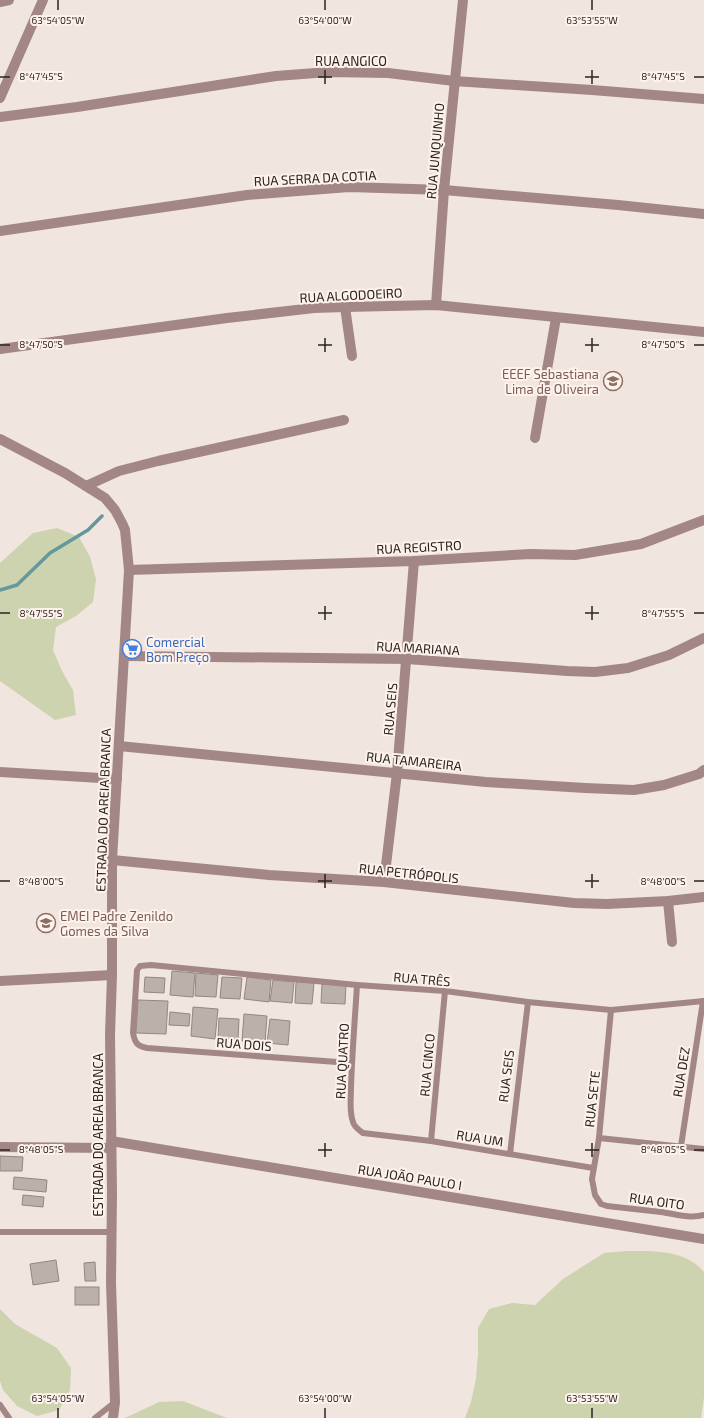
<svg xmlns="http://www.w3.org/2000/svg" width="704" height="1418" font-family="'Exo 2',sans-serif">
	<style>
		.green { fill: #cdd3af }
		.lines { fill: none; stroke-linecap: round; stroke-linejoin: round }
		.stream { stroke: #64989d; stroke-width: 3.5 }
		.building { fill: #bcb0ab; stroke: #928782 }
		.service { stroke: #a38786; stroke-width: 6 }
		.minor { stroke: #a38786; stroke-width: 10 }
		.ticks { fill: none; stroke: #292523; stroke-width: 1.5 }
		.labels { text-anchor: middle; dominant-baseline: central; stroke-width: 4; stroke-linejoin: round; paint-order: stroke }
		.street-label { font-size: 13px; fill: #292523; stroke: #fff2ec }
		.education-label { font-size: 13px; fill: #785e54; stroke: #fff2ec; text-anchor: end }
		.shop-label { font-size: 13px; fill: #366cbe; stroke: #fff2ec; text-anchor: start }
		.ticks-label { font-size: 10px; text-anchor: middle; fill: #292523; stroke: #fff2ec; stroke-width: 4; stroke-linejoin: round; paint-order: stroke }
	</style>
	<rect width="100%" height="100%" fill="#f1e5df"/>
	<g class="green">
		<polygon points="57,528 79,537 90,557 96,579 93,602 76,616 56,627 53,650 62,671 73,690 76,715 55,720 0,681 0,563 33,533"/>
		<path d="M626 1251C653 1251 685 1249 704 1272V1397L701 1418H465L471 1402 476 1379 478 1353V1328L489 1309 512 1303 535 1305 563 1279 604 1253Z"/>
		<polygon points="0,1309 15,1324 57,1348 71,1368 70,1390 59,1410 37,1416 17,1406 3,1390 0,1381"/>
		<polygon points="183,1401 227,1418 125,1418 159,1402"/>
	</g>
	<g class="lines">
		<polyline class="stream" points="0,590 17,585 50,553 88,530 102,516"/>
	</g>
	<g class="building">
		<polygon points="172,971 195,973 193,997 170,995"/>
		<polygon points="196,973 218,975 216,997 195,996"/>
		<polygon points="145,977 165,978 164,993 144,992"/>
		<polygon points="222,977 242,978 240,999 220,998"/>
		<polygon points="247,977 271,980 269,1002 244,999"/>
		<polygon points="273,980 294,982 292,1003 270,1001"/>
		<polygon points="296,982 314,983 312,1004 295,1003"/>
		<polygon points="322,984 346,985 345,1004 321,1003"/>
		<polygon points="138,1000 168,1001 166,1034 136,1033"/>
		<polygon points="193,1007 218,1009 215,1039 191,1036"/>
		<polygon points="170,1012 190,1014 189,1026 169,1025"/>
		<polygon points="244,1014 267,1016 265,1043 242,1041"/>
		<polygon points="219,1018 239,1019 238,1040 218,1039"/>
		<polygon points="270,1019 290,1021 288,1045 267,1043"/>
		<polygon points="0,1156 23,1157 22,1171 0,1171"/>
		<polygon points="14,1177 47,1180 46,1192 13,1189"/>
		<polygon points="23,1195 44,1197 43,1207 22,1205"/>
		<polygon points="56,1260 59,1281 33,1285 30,1264"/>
		<polygon points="95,1262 96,1281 85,1281 84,1263"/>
		<rect x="75" y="1287" width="24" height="18"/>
	</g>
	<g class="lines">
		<g class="service">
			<path d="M357 985C355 1019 352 1053 351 1088 351 1099 349 1111 353 1122 354 1127 359 1130 363 1133L431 1141 593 1168"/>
			<path d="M611 1010 599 1138 592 1179 595 1195 601 1204 607 1206C625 1208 643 1210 661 1212 675 1214 690 1219 704 1215"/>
			<path d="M351 1063 147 1048C137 1046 135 1043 133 1033L137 970 140 966 151 965 357 985 445 991 528 1002 611 1010 704 1001"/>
			<polyline points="599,1138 704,1149"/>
			<polyline points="431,1141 445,991"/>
			<polyline points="681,1146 703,1001"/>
			<polyline points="510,1154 528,1002"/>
			<polyline points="0,1232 111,1232"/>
			<polyline points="0,1405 9,1418"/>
			<polyline points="95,1418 115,1402"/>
		</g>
		<g class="minor">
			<polyline points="0,2 9,0"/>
			<polyline points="0,98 43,0"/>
			<polyline points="0,117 77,107 276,76 329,72 388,73 454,81 592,90 704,99"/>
			<polyline points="0,231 247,195 349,187 444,190 618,205 704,214"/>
			<polyline points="436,305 444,190 463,0"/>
			<polyline points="345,307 352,356"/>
			<polyline points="0,349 227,318 314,308 345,307 436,305 704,332"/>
			<polyline points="535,438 556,318"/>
			<polyline points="0,439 65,473 105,498 115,510 122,523 125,530 129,570 112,860 112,975 110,1035 112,1192 111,1283 115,1402 113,1418"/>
			<polyline points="86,486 119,471 158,461 344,420"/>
			<polyline points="129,570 414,561 530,554 575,555 641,544 704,520"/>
			<polyline points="125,656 407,659 567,671 595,672 628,668 669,655 704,638"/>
			<polyline points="119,746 486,782 585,788 634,790 664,785 699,774 704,770"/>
			<polyline points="0,772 117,779"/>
			<polyline points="112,860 269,875 384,882 574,903 607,904 668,901 704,897"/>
			<polyline points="384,882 397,773 414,561"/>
			<polyline points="668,901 672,942"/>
			<polyline points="0,981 112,975"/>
			<polyline points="111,1141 704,1239"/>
			<polyline points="0,1147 111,1148"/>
		</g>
	</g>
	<path class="ticks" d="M58 0V10M325 0V10M592 0V10M325 70V84M592 70V84M0 77H10M318 77H332M585 77H599M694 77H704M325 338V352M592 338V352M0 345H10M318 345H332M585 345H599M694 345H704M325 606V620M592 606V620M0 613H10M318 613H332M585 613H599M694 613H704M325 874V888M592 874V888M0 881H10M318 881H332M585 881H599M694 881H704M325 1143V1157M592 1143V1157M0 1150H10M318 1150H332M585 1150H599M694 1150H704M58 1408V1418M325 1408V1418M592 1408V1418"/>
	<defs>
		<g id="school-ring" transform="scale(1)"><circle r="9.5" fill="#fff2ec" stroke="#8d6e63" stroke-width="1.5"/><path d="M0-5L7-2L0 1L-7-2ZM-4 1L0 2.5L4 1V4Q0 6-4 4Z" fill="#8d6e63"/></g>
		<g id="supermarket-ring" transform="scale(1)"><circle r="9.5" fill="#fff2ec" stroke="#3f7fe0" stroke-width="1.5"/><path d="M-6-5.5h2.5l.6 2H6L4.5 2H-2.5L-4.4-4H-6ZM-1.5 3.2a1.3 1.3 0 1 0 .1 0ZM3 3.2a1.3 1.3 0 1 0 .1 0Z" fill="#3f7fe0"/></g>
	</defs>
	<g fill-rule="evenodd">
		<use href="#school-ring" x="613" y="381"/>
		<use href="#supermarket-ring" x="132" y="649"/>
		<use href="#school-ring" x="46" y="923"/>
	</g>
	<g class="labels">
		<g class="street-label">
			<text x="351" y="61">RUA ANGICO</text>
			<text transform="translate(435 151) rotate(-85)">RUA JUNQUINHO</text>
			<text transform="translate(315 178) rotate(-3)">RUA SERRA DA COTIA</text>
			<text transform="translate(351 295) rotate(-3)">RUA ALGODOEIRO</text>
			<text transform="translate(419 547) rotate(-3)">RUA REGISTRO</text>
			<text transform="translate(418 648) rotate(3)">RUA MARIANA</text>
			<text transform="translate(390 709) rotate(-85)">RUA SEIS</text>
			<text transform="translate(414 761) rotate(6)">RUA TAMAREIRA</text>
			<text transform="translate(103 810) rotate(-88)">ESTRADA DO AREIA BRANCA</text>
			<text transform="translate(409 873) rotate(6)">RUA PETRÓPOLIS</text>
			<text transform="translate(422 979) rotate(5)">RUA TRÊS</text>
			<text transform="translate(244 1044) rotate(4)">RUA DOIS</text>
			<text transform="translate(342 1061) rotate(-87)">RUA QUATRO</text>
			<text transform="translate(427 1065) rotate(-85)">RUA CINCO</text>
			<text transform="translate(681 1072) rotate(-81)">RUA DEZ</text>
			<text transform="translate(506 1076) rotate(-83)">RUA SEIS</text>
			<text transform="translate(592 1099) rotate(-84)">RUA SETE</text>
			<text transform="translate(98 1135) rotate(-90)">ESTRADA DO AREIA BRANCA</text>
			<text transform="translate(480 1138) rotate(9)">RUA UM</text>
			<text transform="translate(410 1177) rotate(9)">RUA JOÃO PAULO I</text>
			<text transform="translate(657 1201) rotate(8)">RUA OITO</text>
		</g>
		<g class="education-label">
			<text x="599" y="374">EEEF Sebastiana<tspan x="599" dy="15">Lima de Oliveira</tspan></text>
			<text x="60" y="916" text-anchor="start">EMEI Padre Zenildo<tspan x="60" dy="15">Gomes da Silva</tspan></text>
		</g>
		<g class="shop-label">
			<text x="146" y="642">Comercial<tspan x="146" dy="15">Bom Preço</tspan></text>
		</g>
	</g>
	<g class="ticks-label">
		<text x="58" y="24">63°54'05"W</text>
		<text x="325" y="24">63°54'00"W</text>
		<text x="592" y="24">63°53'55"W</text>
		<text x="41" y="80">8°47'45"S</text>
		<text x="663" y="80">8°47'45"S</text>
		<text x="41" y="348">8°47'50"S</text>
		<text x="663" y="348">8°47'50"S</text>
		<text x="41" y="617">8°47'55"S</text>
		<text x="663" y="617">8°47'55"S</text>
		<text x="41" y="885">8°48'00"S</text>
		<text x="663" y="885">8°48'00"S</text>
		<text x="41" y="1153">8°48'05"S</text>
		<text x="663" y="1153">8°48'05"S</text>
		<text x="58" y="1402">63°54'05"W</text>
		<text x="325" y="1402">63°54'00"W</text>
		<text x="592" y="1402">63°53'55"W</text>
	</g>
</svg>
